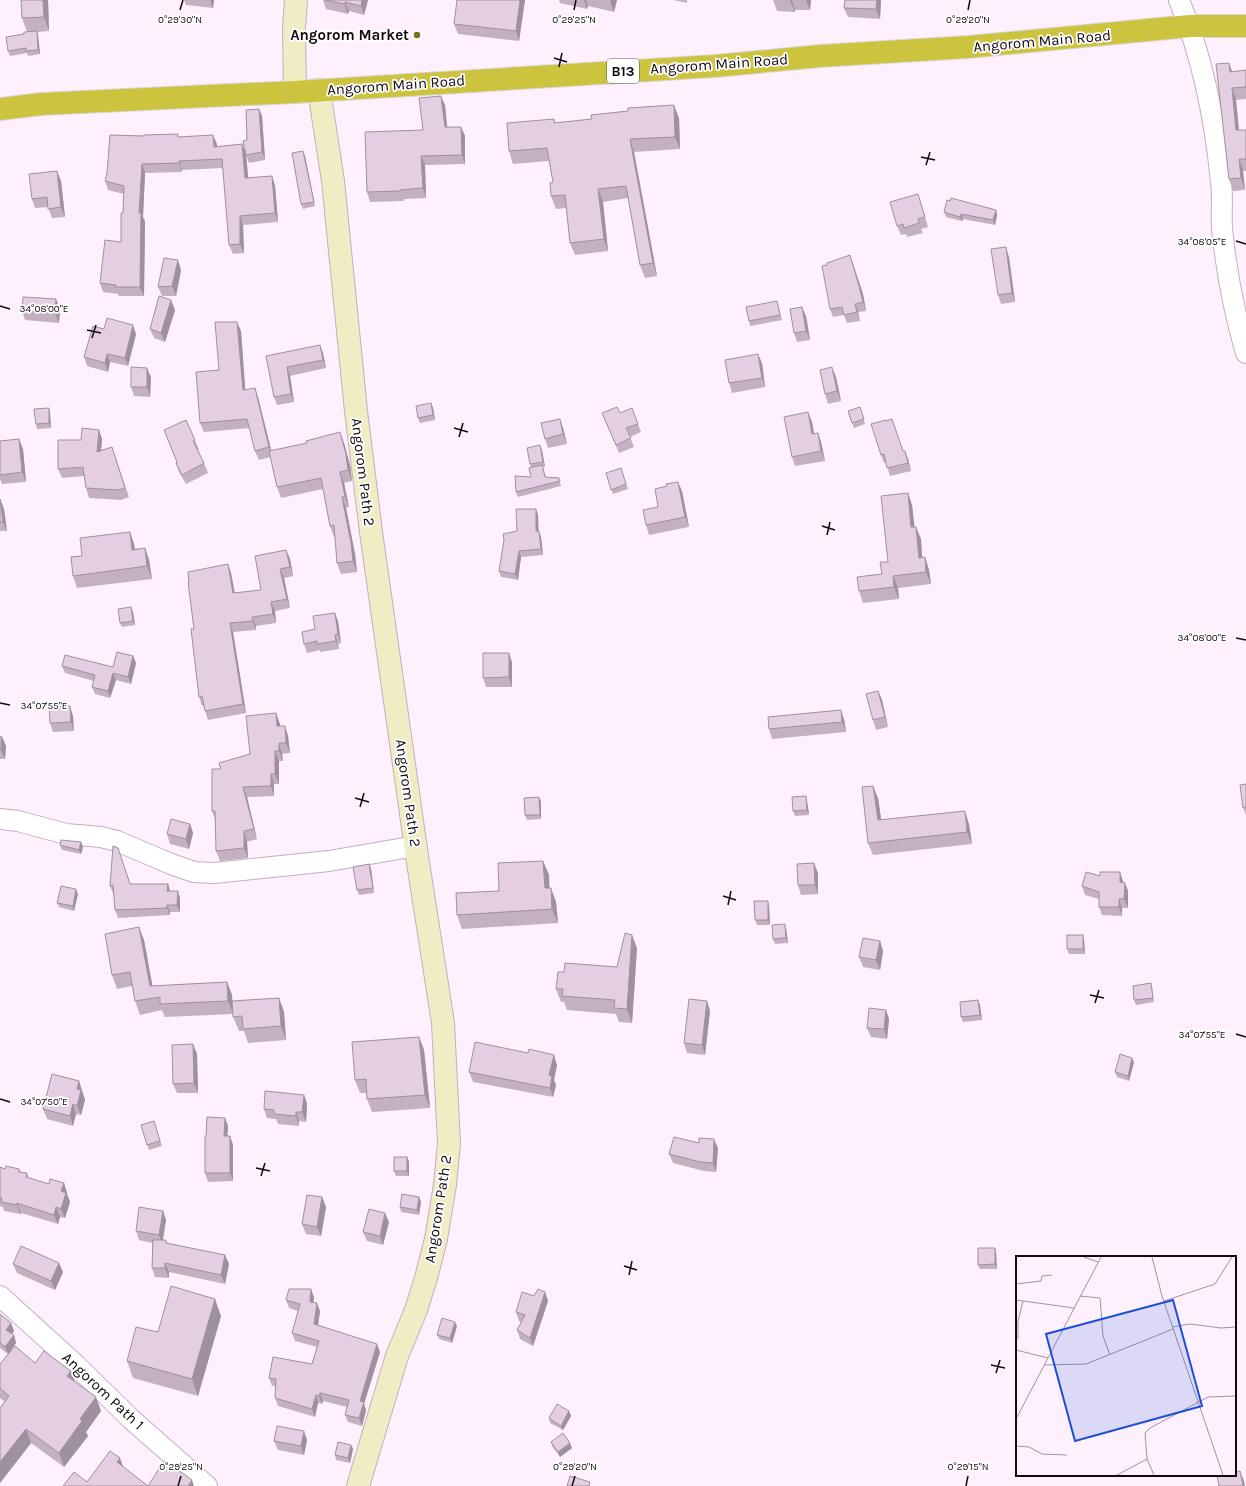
<svg xmlns="http://www.w3.org/2000/svg" width="1246" height="1486" font-family="Karla,sans-serif">
	<style>
		.lines { fill: none; stroke-linecap: round; stroke-linejoin: round }
		.street-casing { stroke: #c3aec1; stroke-width: 22 }
		.secondary-casing { stroke: #c3aec1; stroke-width: 24 }
		.highway-casing { stroke: #d9d8d9; stroke-width: 24 }
		.street { stroke: #fff; stroke-width: 20 }
		.secondary { stroke: #f0edc5; stroke-width: 22 }
		.highway { stroke: #ccc43f; stroke-width: 22 }
		.wall { fill: #c3b1c2 }
		.shaded-wall { fill: #9f909e }
		.building { fill: #e3cee2; stroke: #9f909e }
		.ticks { fill: none; stroke: #100910; stroke-width: 1.5 }
		.poi-dot { fill: #777214; stroke: #fff; stroke-width: 1.5 }
		.labels { text-anchor: middle; dominant-baseline: central; stroke-width: 3.5; stroke-linejoin: round; paint-order: stroke }
		.shield { fill: #fff; stroke: #585358; stroke-width: 1 }
		.shield-label { font-size: 14px; font-weight: bold; fill: #100910 }
		.poi-label { font-size: 15px; font-weight: bold; fill: #100910; stroke: #fff; text-anchor: end }
		.street-label { font-size: 15px; fill: #100910; stroke: #fff }
		.inset-road { fill: none; stroke: #9f949e; stroke-width: 1 }
		.view { fill: #1d4ed8; fill-opacity: 0.15; stroke: #1d4ed8; stroke-width: 2 }
		.inset-edge { fill: none; stroke: #100910; stroke-width: 2 }
		.ticks-label { font-size: 10px; text-anchor: middle; fill: #100910; stroke: #fff; stroke-width: 3.5; stroke-linejoin: round; paint-order: stroke }
	</style>
	<rect width="100%" height="100%" fill="#fef1fd"/>
	<g class="lines">
		<g class="street-casing">
			<g id="street">
				<path d="M1179 0C1203 58 1215 120 1221 182 1223 197 1221 213 1222 228 1226 270 1234 312 1246 353"/>
				<polyline points="0,819 18,821 66,834 101,837 117,841 171,864 194,872 214,873 329,861 416,846"/>
				<polyline points="0,1296 77,1366 131,1419 207,1486"/>
			</g>
		</g>
		<g class="secondary-casing">
			<g id="secondary">
				<polyline points="319,90 333,181 356,411 371,532 417,856 443,1023 449,1143 445,1185 436,1239 426,1278 416,1310 397,1356 358,1486"/>
				<polyline points="295,92 294,29 296,0"/>
			</g>
		</g>
		<g class="highway-casing">
			<polyline id="highway" points="0,109 41,104 295,92 715,66 820,56 968,47 1190,26 1246,26"/>
		</g>
		<use href="#street" class="street"/>
		<use href="#secondary" class="secondary"/>
		<use href="#highway" class="highway"/>
	</g>
	<g class="wall">
		<polygon points="21,0 48,0 49,31 37,32 38,35 40,54 28,56 27,53 10,56 8,51 27,32 22,18"/>
		<polygon points="184,0 214,0 213,8 186,5"/>
		<polygon points="323,0 368,0 364,15 349,11 348,14 326,9"/>
		<polygon points="457,0 525,0 519,41 458,34 454,24"/>
		<polygon points="559,0 617,0 614,12 588,6 587,9 560,3"/>
		<polygon points="673,0 687,0 687,3"/>
		<polygon points="773,0 811,0 810,10 795,10 795,12 777,11"/>
		<polygon points="845,0 881,0 880,19 848,17 844,8"/>
		<polygon points="1246,70 1246,99 1236,100 1239,130 1246,130 1246,171 1243,171 1245,190 1233,191 1229,179 1232,72"/>
		<polygon points="445,105 447,127 461,127 465,136 465,164 425,165 426,198 404,199 404,201 370,202 367,192"/>
		<polygon points="259,109 262,116 265,160 249,163 246,155 248,178 272,176 275,186 278,222 243,225 244,253 233,254 229,245 223,168 182,170 182,172 145,173 143,217 145,222 144,296 119,296 118,294 103,292 100,283 121,242 124,194 108,190 105,181 144,136 179,137 217,144 217,146 245,152 247,140"/>
		<polygon points="679,118 680,149 634,152 657,276 645,278 640,265 628,198 603,202 608,251 575,255 570,243 566,208 556,209 551,196 553,182 549,161 513,164 509,151 554,119 555,123"/>
		<polygon points="305,156 315,206 303,209 301,204"/>
		<polygon points="61,181 65,217 52,218 48,207 35,208 32,199"/>
		<polygon points="918,194 928,227 921,229 923,233 907,237 906,234 901,235 897,226"/>
		<polygon points="996,210 997,215 995,225 963,219 962,221 946,217 944,212"/>
		<polygon points="850,255 863,294 866,311 858,312 860,321 847,323 844,315 833,317 830,309 827,265"/>
		<polygon points="1009,257 1015,302 1001,304 998,295"/>
		<polygon points="181,270 176,296 162,296 158,287"/>
		<polygon points="777,301 782,320 750,326 749,321"/>
		<polygon points="60,309 59,323 25,320 22,311"/>
		<polygon points="175,310 165,342 154,338 150,329"/>
		<polygon points="806,316 810,340 797,342 794,333"/>
		<polygon points="104,329 136,334 128,366 110,362 108,372 87,366 84,357"/>
		<polygon points="241,331 245,390 255,388 258,397 271,451 344,443 350,465 352,481 344,483 349,507 346,508 355,554 357,572 341,574 337,563 335,537 334,537 330,526 323,489 281,498 277,487 271,457 259,460 255,451 250,428 204,432 200,423 219,370"/>
		<polygon points="323,353 326,368 290,376 294,402 277,405 274,397 266,356"/>
		<polygon points="762,363 765,387 732,393 729,383"/>
		<polygon points="151,377 150,397 134,396 131,387"/>
		<polygon points="836,377 841,401 828,404 825,394"/>
		<polygon points="431,403 433,408 435,420 420,423 418,418"/>
		<polygon points="860,407 865,424 854,428 848,411"/>
		<polygon points="49,408 50,413 51,428 37,429 36,424"/>
		<polygon points="632,408 641,432 630,437 634,447 619,453 602,413 620,413"/>
		<polygon points="808,412 812,422 814,434 818,433 821,442 825,461 795,466 792,457"/>
		<polygon points="892,419 903,451 908,459 911,471 890,476 886,462 884,463 881,455 886,421"/>
		<polygon points="563,428 567,444 548,448 545,439"/>
		<polygon points="99,430 102,439 101,450 112,447 129,497 121,500 89,498 86,488 84,476 62,478 58,469 81,440"/>
		<polygon points="164,430 195,440 199,450 198,450 204,463 208,473 186,484 179,472 176,463 177,462"/>
		<polygon points="19,439 23,449 26,482 2,484 0,479 0,441"/>
		<polygon points="542,450 545,467 543,467 546,477 559,478 561,486 518,497 516,492 531,477 531,468 530,464"/>
		<polygon points="621,468 628,489 613,494 606,473"/>
		<polygon points="682,491 689,527 649,535 646,525 658,507"/>
		<polygon points="908,493 912,505 914,527 921,539 922,558 925,557 929,570 931,584 898,588 899,599 863,603 859,591 882,574 888,562"/>
		<polygon points="0,499 4,509 7,531 0,531"/>
		<polygon points="538,515 538,531 541,537 543,555 521,557 518,580 501,577 499,571 517,531"/>
		<polygon points="130,532 134,544 135,549 145,548 149,560 152,579 77,588 73,576 82,556"/>
		<polygon points="286,550 290,559 293,576 284,578 290,608 275,611 276,623 256,626 256,630 233,632 246,713 208,720 203,705 202,706 199,697 194,629 189,582 228,564 231,573 235,593 261,590"/>
		<polygon points="133,612 135,625 122,627 120,623"/>
		<polygon points="338,621 341,643 338,644 339,649 320,652 320,650 307,653 304,644 315,629"/>
		<polygon points="133,656 136,663 131,684 116,680 110,698 95,694 92,687 94,681 65,673 62,666 113,667"/>
		<polygon points="512,662 512,687 486,687 483,678"/>
		<polygon points="878,691 882,700 888,727 876,730 873,720"/>
		<polygon points="73,716 74,731 53,732 50,723"/>
		<polygon points="844,719 846,732 772,739 769,729"/>
		<polygon points="280,724 280,726 285,726 288,736 290,753 282,754 283,761 279,761 279,784 274,784 274,796 247,797 257,839 247,842 248,858 220,861 216,851 215,819 212,811 221,769 250,754"/>
		<polygon points="0,736 2,737 6,746 5,759 0,759 0,760"/>
		<polygon points="1246,784 1246,815 1243,808"/>
		<polygon points="806,796 807,801 809,815 795,816 793,811"/>
		<polygon points="539,797 541,802 541,819 527,820 525,815"/>
		<polygon points="878,798 881,820 969,824 972,844 873,855 868,843"/>
		<polygon points="190,824 193,833 189,849 170,844 167,834"/>
		<polygon points="81,842 83,847 81,854 62,850 60,845"/>
		<polygon points="118,848 130,884 168,884 170,891 180,898 180,912 170,912 170,915 118,918 115,910 114,892 113,893 110,886"/>
		<polygon points="543,861 549,875 549,888 556,902 558,923 462,929 457,915 499,891"/>
		<polygon points="371,868 374,893 359,895 357,890"/>
		<polygon points="818,873 818,894 801,895 798,885"/>
		<polygon points="1100,876 1123,881 1123,882 1125,883 1128,891 1128,908 1122,908 1122,916 1102,915 1099,907 1099,899 1085,895 1082,886"/>
		<polygon points="78,894 74,911 59,907 57,903"/>
		<polygon points="769,906 770,925 757,925 755,920"/>
		<polygon points="785,924 786,928 788,943 775,944 773,939"/>
		<polygon points="144,940 152,986 227,982 232,995 233,1014 165,1017 162,1010 140,1015 135,1001 132,986 117,989 112,975"/>
		<polygon points="1084,940 1085,954 1069,954 1067,949"/>
		<polygon points="880,941 883,951 880,970 863,967 859,957"/>
		<polygon points="637,948 632,1023 619,1022 616,1014 567,1010 564,1002 561,1002 556,989 564,972 617,967"/>
		<polygon points="1152,988 1154,1002 1136,1005 1134,1000"/>
		<polygon points="279,998 284,1012 286,1040 248,1043 244,1031 239,1031 233,1017"/>
		<polygon points="707,1001 710,1011 705,1055 687,1053 684,1043"/>
		<polygon points="980,1005 982,1020 963,1022 961,1017"/>
		<polygon points="886,1010 889,1019 887,1039 871,1037 867,1028"/>
		<polygon points="419,1037 424,1050 430,1108 372,1112 367,1099 367,1093 360,1093 355,1080"/>
		<polygon points="193,1044 197,1054 198,1093 177,1093 173,1084"/>
		<polygon points="1134,1062 1129,1081 1117,1077 1115,1072"/>
		<polygon points="557,1065 554,1080 556,1085 553,1097 473,1082 469,1072"/>
		<polygon points="79,1081 85,1100 81,1115 76,1114 73,1126 47,1119 43,1109"/>
		<polygon points="304,1095 307,1104 306,1122 299,1121 299,1126 278,1124 276,1119 267,1118 264,1109"/>
		<polygon points="225,1118 228,1126 227,1136 230,1136 233,1145 233,1181 208,1182 205,1173 206,1136"/>
		<polygon points="154,1121 162,1146 149,1150 141,1125"/>
		<polygon points="718,1148 716,1172 704,1171 673,1163 669,1154"/>
		<polygon points="407,1157 409,1162 409,1176 396,1176 394,1171"/>
		<polygon points="0,1167 5,1169 19,1169 21,1172 27,1173 29,1178 49,1184 64,1183 67,1193 67,1194 70,1202 65,1218 60,1217 58,1224 21,1213 20,1214 4,1211 3,1207 0,1206"/>
		<polygon points="322,1197 326,1207 321,1236 306,1234 302,1224"/>
		<polygon points="419,1197 421,1202 419,1215 401,1212 400,1207"/>
		<polygon points="163,1211 166,1220 163,1240 167,1243 225,1255 229,1264 225,1284 169,1272 169,1278 155,1277 152,1268 152,1243 139,1240 136,1231"/>
		<polygon points="389,1222 383,1245 367,1241 363,1232"/>
		<polygon points="996,1252 997,1269 980,1269 978,1265"/>
		<polygon points="13,1264 63,1272 55,1290 17,1273"/>
		<polygon points="545,1292 548,1301 533,1346 520,1339 517,1330 521,1322 519,1321 516,1312"/>
		<polygon points="314,1297 313,1303 320,1311 318,1325 380,1352 364,1404 366,1410 362,1426 348,1422 345,1415 347,1407 323,1401 322,1404 318,1403 315,1417 278,1406 275,1398 276,1386 272,1386 269,1378 312,1364 317,1347 295,1341 292,1333 298,1311 289,1308 286,1300"/>
		<polygon points="0,1314 11,1323 14,1331 12,1334 14,1335 16,1343 8,1354 0,1348"/>
		<polygon points="221,1316 198,1396 133,1378 127,1361 158,1332"/>
		<polygon points="457,1326 452,1343 439,1339 437,1335"/>
		<polygon points="35,1363 71,1371 74,1380 101,1411 86,1432 88,1436 64,1467 31,1443 0,1483 0,1408 5,1402 0,1398 0,1364"/>
		<polygon points="569,1411 571,1416 563,1430 550,1423 549,1418"/>
		<polygon points="307,1440 304,1455 278,1450 274,1441"/>
		<polygon points="551,1442 572,1448 560,1457 552,1446"/>
		<polygon points="351,1445 353,1449 350,1463 336,1460 335,1455"/>
	</g>
	<g class="shaded-wall">
		<polygon points="43,0 48,0 49,31 44,17"/>
		<polygon points="210,0 214,0 213,8"/>
		<polygon points="362,0 368,0 364,15 361,6"/>
		<polygon points="520,0 525,0 519,41 516,31"/>
		<polygon points="584,0 586,0 588,6 587,9"/>
		<polygon points="611,0 617,0 614,12 610,1"/>
		<polygon points="790,0 792,0 795,10 795,12"/>
		<polygon points="806,0 811,0 810,10"/>
		<polygon points="877,0 881,0 880,19 876,9"/>
		<polygon points="345,2 349,11 348,14 345,4"/>
		<polygon points="37,31 38,35 40,54 38,50"/>
		<polygon points="1229,63 1233,74 1230,72"/>
		<polygon points="1232,88 1236,100 1240,142 1236,130"/>
		<polygon points="441,96 445,105 448,136 445,127"/>
		<polygon points="674,105 679,118 680,149 675,137"/>
		<polygon points="259,109 262,116 265,160 262,152"/>
		<polygon points="461,127 465,136 465,164 462,155"/>
		<polygon points="213,135 217,144 217,156 214,147"/>
		<polygon points="630,139 634,152 657,276 653,263"/>
		<polygon points="242,144 246,153 249,188 245,178"/>
		<polygon points="303,151 305,156 315,206 314,202"/>
		<polygon points="421,156 425,165 426,198 423,188"/>
		<polygon points="1239,159 1243,171 1245,190 1241,178"/>
		<polygon points="179,161 182,170 182,172 179,163"/>
		<polygon points="142,164 145,173 143,217 145,222 144,296 140,287 139,213"/>
		<polygon points="57,171 61,181 65,217 61,207"/>
		<polygon points="272,176 275,186 278,222 275,213"/>
		<polygon points="598,189 603,202 608,251 604,239"/>
		<polygon points="996,210 997,215 995,225 993,220"/>
		<polygon points="961,214 963,219 962,221 960,217"/>
		<polygon points="240,216 243,225 244,253 240,244"/>
		<polygon points="1006,247 1009,257 1015,302 1012,293"/>
		<polygon points="850,255 863,294 866,311 863,302"/>
		<polygon points="178,260 181,270 176,296 172,286"/>
		<polygon points="56,299 60,309 59,323 55,313"/>
		<polygon points="171,300 175,310 165,342 161,333"/>
		<polygon points="855,304 858,312 860,321 857,312"/>
		<polygon points="802,307 806,316 810,340 806,331"/>
		<polygon points="237,322 241,331 246,399 243,390"/>
		<polygon points="133,325 136,334 128,366 125,358"/>
		<polygon points="320,345 323,353 326,368 323,360"/>
		<polygon points="107,354 110,362 108,372 105,363"/>
		<polygon points="758,354 762,363 765,387 762,378"/>
		<polygon points="287,367 290,376 294,402 291,394"/>
		<polygon points="832,367 836,377 841,401 837,391"/>
		<polygon points="147,368 151,377 150,397 147,387"/>
		<polygon points="255,388 258,397 273,457 269,447"/>
		<polygon points="431,403 433,408 435,420 433,415"/>
		<polygon points="49,408 50,413 51,428 49,423"/>
		<polygon points="808,412 812,422 816,444 812,434"/>
		<polygon points="560,419 563,428 567,444 563,434"/>
		<polygon points="99,430 102,439 100,461 97,452"/>
		<polygon points="340,432 344,443 350,465 352,481 348,470"/>
		<polygon points="818,433 821,442 825,461 821,451"/>
		<polygon points="19,439 23,449 26,482 22,472"/>
		<polygon points="540,445 542,450 545,467 543,462"/>
		<polygon points="905,451 908,459 911,471 908,463"/>
		<polygon points="340,472 344,483 349,507 345,496"/>
		<polygon points="678,482 682,491 689,527 685,517"/>
		<polygon points="908,493 912,505 916,539 911,527"/>
		<polygon points="342,497 346,508 355,554 357,572 353,561"/>
		<polygon points="0,499 4,509 7,531 3,522"/>
		<polygon points="536,509 538,515 539,537 536,531"/>
		<polygon points="916,527 921,539 923,570 919,558"/>
		<polygon points="539,531 541,537 543,555 541,549"/>
		<polygon points="130,532 134,544 137,562 132,550"/>
		<polygon points="145,548 149,560 152,579 147,566"/>
		<polygon points="286,550 290,559 293,576 290,567"/>
		<polygon points="519,551 521,557 518,580 515,574"/>
		<polygon points="925,557 929,570 931,584 926,572"/>
		<polygon points="228,564 231,573 236,602 233,593"/>
		<polygon points="280,569 284,578 290,608 287,599"/>
		<polygon points="893,576 898,588 899,599 894,587"/>
		<polygon points="271,602 275,611 276,623 273,614"/>
		<polygon points="131,607 133,612 135,625 133,621"/>
		<polygon points="335,613 338,621 341,643 338,634"/>
		<polygon points="252,617 256,626 256,630 253,621"/>
		<polygon points="230,623 233,632 246,713 243,704"/>
		<polygon points="335,635 338,644 339,649 336,641"/>
		<polygon points="509,653 512,662 512,687 509,677"/>
		<polygon points="133,656 136,663 131,684 128,677"/>
		<polygon points="113,673 116,680 110,698 108,691"/>
		<polygon points="878,691 882,700 888,727 885,717"/>
		<polygon points="70,706 73,716 74,731 71,722"/>
		<polygon points="841,710 844,719 846,732 842,722"/>
		<polygon points="276,713 280,724 281,737 277,726"/>
		<polygon points="285,726 288,736 290,753 286,743"/>
		<polygon points="2,737 6,746 5,759 1,750"/>
		<polygon points="279,743 282,754 283,761 279,751"/>
		<polygon points="275,751 279,761 279,784 275,774"/>
		<polygon points="271,774 274,784 274,796 271,786"/>
		<polygon points="873,786 878,798 883,832 878,820"/>
		<polygon points="243,787 247,797 257,839 254,829"/>
		<polygon points="806,796 807,801 809,815 807,810"/>
		<polygon points="539,797 541,802 541,819 540,815"/>
		<polygon points="965,811 969,824 972,844 967,832"/>
		<polygon points="190,824 193,833 189,849 186,839"/>
		<polygon points="244,831 247,842 248,858 244,848"/>
		<polygon points="81,842 83,847 81,854 79,850"/>
		<polygon points="543,861 549,875 550,902 545,888"/>
		<polygon points="814,863 818,873 818,894 815,885"/>
		<polygon points="369,864 371,868 374,893 373,888"/>
		<polygon points="1120,872 1123,881 1123,891 1120,882"/>
		<polygon points="1125,883 1128,891 1128,908 1124,899"/>
		<polygon points="168,884 170,891 167,891"/>
		<polygon points="551,888 556,902 558,923 552,909"/>
		<polygon points="76,889 78,894 74,911 73,906"/>
		<polygon points="178,891 180,898 180,912 177,905"/>
		<polygon points="1119,899 1122,908 1122,916 1119,907"/>
		<polygon points="768,901 769,906 770,925 768,920"/>
		<polygon points="167,905 170,912 170,915 167,908"/>
		<polygon points="785,924 786,928 788,943 786,938"/>
		<polygon points="139,927 144,940 155,999 150,986"/>
		<polygon points="632,935 637,948 632,1023 627,1009"/>
		<polygon points="1083,935 1084,940 1085,954 1083,949"/>
		<polygon points="880,941 883,951 880,970 876,960"/>
		<polygon points="227,982 232,995 233,1014 228,1001"/>
		<polygon points="279,998 284,1012 286,1040 281,1026"/>
		<polygon points="978,1000 980,1005 982,1020 980,1015"/>
		<polygon points="707,1001 710,1011 705,1055 702,1045"/>
		<polygon points="886,1010 889,1019 887,1039 884,1029"/>
		<polygon points="419,1037 424,1050 430,1108 425,1095"/>
		<polygon points="193,1044 197,1054 198,1093 194,1083"/>
		<polygon points="554,1055 557,1065 554,1080 556,1085 553,1097 550,1088 549,1075"/>
		<polygon points="1132,1058 1134,1062 1129,1081 1128,1076"/>
		<polygon points="79,1081 85,1100 81,1115 77,1106 77,1089"/>
		<polygon points="304,1095 307,1104 306,1122 302,1112"/>
		<polygon points="73,1104 76,1114 73,1126 70,1116"/>
		<polygon points="296,1112 299,1121 299,1126 296,1116"/>
		<polygon points="225,1118 228,1126 227,1145 224,1136"/>
		<polygon points="230,1136 233,1145 233,1181 230,1173"/>
		<polygon points="714,1139 718,1148 716,1172 713,1163"/>
		<polygon points="407,1157 409,1162 409,1176 407,1171"/>
		<polygon points="64,1183 67,1193 67,1194 70,1202 65,1218 61,1209 61,1191"/>
		<polygon points="322,1197 326,1207 321,1236 317,1227"/>
		<polygon points="419,1197 421,1202 419,1215 417,1210"/>
		<polygon points="17,1203 21,1213 20,1214 17,1205"/>
		<polygon points="56,1207 60,1217 58,1224 54,1215"/>
		<polygon points="163,1211 166,1220 162,1244 159,1235"/>
		<polygon points="385,1213 389,1222 383,1245 380,1236"/>
		<polygon points="995,1248 996,1252 997,1269 995,1264"/>
		<polygon points="225,1255 229,1264 225,1284 221,1275"/>
		<polygon points="59,1263 63,1272 55,1290 51,1281"/>
		<polygon points="165,1263 169,1272 169,1278 165,1268"/>
		<polygon points="311,1289 314,1297 313,1310 310,1302"/>
		<polygon points="545,1292 548,1301 533,1346 530,1338"/>
		<polygon points="215,1299 221,1316 198,1396 192,1379"/>
		<polygon points="317,1303 320,1311 317,1332 314,1324"/>
		<polygon points="455,1322 457,1326 452,1343 450,1338"/>
		<polygon points="11,1323 14,1331 9,1337 6,1330"/>
		<polygon points="14,1335 16,1343 8,1354 5,1347"/>
		<polygon points="377,1344 380,1352 364,1404 366,1410 362,1426 359,1418 360,1401"/>
		<polygon points="71,1371 76,1385 67,1376"/>
		<polygon points="320,1393 323,1401 322,1404 319,1396"/>
		<polygon points="316,1395 318,1403 315,1417 312,1409"/>
		<polygon points="96,1397 101,1411 86,1432 88,1436 64,1467 59,1453 80,1419"/>
		<polygon points="569,1411 571,1416 563,1430 561,1426"/>
		<polygon points="26,1429 31,1443 0,1483 0,1462"/>
		<polygon points="304,1431 307,1440 304,1455 301,1446"/>
		<polygon points="570,1443 572,1448 560,1457 558,1452"/>
		<polygon points="351,1445 353,1449 350,1463 348,1458"/>
		<polygon points="120,1458 124,1469 117,1462"/>
		<polygon points="1240,1471 1244,1481 1245,1486 1243,1486"/>
		<polygon points="192,1480 194,1486 188,1486"/>
	</g>
	<g class="building">
		<polygon points="21,0 43,0 44,17 22,18"/>
		<polygon points="325,0 362,0 361,6 345,2 345,4"/>
		<polygon points="457,0 520,0 516,31 454,24"/>
		<polygon points="845,0 877,0 876,9 844,8"/>
		<polygon points="37,31 38,50 26,51 26,48 8,51 6,37 24,34 24,32"/>
		<polygon points="1229,63 1230,72 1246,70 1246,87 1232,88 1236,130 1246,130 1246,159 1239,159 1241,178 1229,179 1216,64"/>
		<polygon points="441,96 445,127 461,127 462,155 421,156 423,188 400,190 400,191 367,192 365,132 423,130 419,98"/>
		<polygon points="674,105 675,137 630,139 653,263 640,265 626,186 598,189 604,239 570,243 565,195 551,196 550,183 553,182 547,148 509,151 507,123 554,119 554,123 592,119 591,115 628,111 628,108"/>
		<polygon points="259,109 262,152 246,155 243,141 247,140 246,110"/>
		<polygon points="178,134 178,137 213,135 214,147 242,144 245,178 272,176 275,213 240,216 240,244 229,245 222,159 179,161 179,163 142,164 139,213 141,213 140,287 115,287 116,285 100,283 105,240 121,242 121,213 123,213 124,186 105,181 107,173 110,135 144,136 144,135"/>
		<polygon points="303,151 314,202 301,204 292,153"/>
		<polygon points="57,171 61,207 48,209 47,197 32,199 29,174"/>
		<polygon points="918,194 925,217 918,219 919,223 904,228 903,224 897,226 890,202"/>
		<polygon points="951,198 996,210 993,220 961,214 960,217 944,212 947,200 950,201"/>
		<polygon points="1006,247 1012,293 998,295 991,249"/>
		<polygon points="850,255 859,286 863,302 855,304 857,312 844,315 842,307 830,309 822,266 827,265 827,263"/>
		<polygon points="164,258 178,260 172,286 158,287"/>
		<polygon points="159,296 171,300 161,333 150,329"/>
		<polygon points="23,297 56,299 55,313 22,311"/>
		<polygon points="777,301 780,315 749,321 746,307"/>
		<polygon points="802,307 806,331 794,333 790,309"/>
		<polygon points="107,318 133,325 125,358 107,354 105,363 84,357 93,326 104,329"/>
		<polygon points="215,322 237,322 243,390 255,388 269,447 255,451 247,419 200,423 196,372 219,370"/>
		<polygon points="320,345 323,360 287,367 291,394 274,397 266,356"/>
		<polygon points="758,354 762,378 729,383 725,360"/>
		<polygon points="131,367 147,368 147,387 131,387"/>
		<polygon points="832,367 837,391 825,394 820,370"/>
		<polygon points="431,403 433,415 418,418 416,406"/>
		<polygon points="617,407 620,413 632,408 638,424 626,428 631,438 616,445 602,413"/>
		<polygon points="860,407 864,419 852,423 848,411"/>
		<polygon points="49,408 49,423 36,424 34,409"/>
		<polygon points="808,412 812,434 818,433 821,451 792,457 784,417"/>
		<polygon points="560,419 563,434 545,439 541,423"/>
		<polygon points="892,419 903,451 905,451 908,463 887,468 884,454 881,455 871,424 886,420 886,421"/>
		<polygon points="186,420 195,440 193,441 204,463 182,475 176,463 177,462 164,430"/>
		<polygon points="82,428 99,430 97,452 112,447 125,488 118,490 86,488 83,467 58,469 58,440 81,440"/>
		<polygon points="340,432 346,454 348,470 340,472 345,496 342,497 351,543 353,561 337,563 334,525 330,526 321,478 277,487 269,451 307,443 306,441"/>
		<polygon points="19,439 22,472 0,475 0,441"/>
		<polygon points="540,445 543,462 530,464 527,448"/>
		<polygon points="542,465 545,477 559,478 560,481 516,492 515,476 531,477 529,468"/>
		<polygon points="621,468 626,484 611,490 606,473"/>
		<polygon points="678,482 685,517 646,525 643,510 658,507 655,489 667,486 666,484"/>
		<polygon points="908,493 911,527 916,527 919,558 925,557 926,572 893,576 894,587 859,591 857,577 882,574 880,562 888,562 881,496"/>
		<polygon points="0,499 3,522 0,522"/>
		<polygon points="516,509 536,509 536,531 539,531 541,549 519,551 515,574 499,571 504,540 503,534 517,531"/>
		<polygon points="130,532 132,550 145,548 147,566 73,576 71,557 82,556 80,538"/>
		<polygon points="286,550 290,567 280,569 287,599 271,602 273,614 252,617 253,621 230,623 243,704 205,711 202,696 199,697 191,629 194,629 188,582 189,582 188,572 228,564 233,593 261,590 255,556"/>
		<polygon points="131,607 133,621 120,623 118,609"/>
		<polygon points="335,613 338,634 335,635 336,641 317,644 317,641 304,644 302,632 315,629 313,616"/>
		<polygon points="117,652 133,656 128,677 113,673 108,691 92,687 95,675 62,666 65,655 113,667"/>
		<polygon points="483,653 509,653 509,677 483,678"/>
		<polygon points="878,691 885,717 873,720 866,694"/>
		<polygon points="70,706 71,722 50,723 49,707"/>
		<polygon points="841,710 842,722 769,729 768,717"/>
		<polygon points="276,713 277,726 285,726 286,743 279,743 279,751 275,751 275,774 271,774 271,786 243,787 254,829 244,831 244,848 216,851 215,811 212,811 212,769 221,769 219,763 250,754 246,716"/>
		<polygon points="0,736 2,737 1,750 0,750"/>
		<polygon points="1246,784 1246,807 1243,808 1240,785"/>
		<polygon points="873,786 878,820 965,811 967,832 868,843 862,787"/>
		<polygon points="806,796 807,810 793,811 792,797"/>
		<polygon points="539,797 540,815 525,815 524,798"/>
		<polygon points="171,819 190,824 186,839 167,834"/>
		<polygon points="61,840 81,842 79,850 60,845"/>
		<polygon points="113,846 118,848 130,884 168,884 167,891 178,891 177,905 167,905 167,908 115,910 113,885 110,886"/>
		<polygon points="543,861 545,888 551,888 552,909 457,915 456,893 499,891 498,863"/>
		<polygon points="814,863 815,885 798,885 797,864"/>
		<polygon points="369,864 373,888 357,890 353,867"/>
		<polygon points="1086,872 1100,876 1100,872 1120,872 1120,882 1125,883 1124,899 1119,899 1119,907 1099,907 1099,892 1082,886"/>
		<polygon points="61,886 76,889 73,906 57,903"/>
		<polygon points="754,901 768,901 768,920 755,920"/>
		<polygon points="785,924 786,938 773,939 772,925"/>
		<polygon points="139,927 150,986 227,982 228,1001 160,1004 160,997 135,1001 130,972 112,975 105,934"/>
		<polygon points="625,933 632,935 627,1009 614,1008 615,1000 562,996 563,989 556,989 558,972 564,972 565,963 617,967"/>
		<rect x="1067" y="935" width="16" height="14"/>
		<polygon points="863,938 880,941 876,960 859,957"/>
		<polygon points="1151,983 1153,998 1134,1000 1133,986"/>
		<polygon points="279,998 281,1026 243,1029 242,1016 233,1017 232,1001"/>
		<polygon points="689,999 707,1001 702,1045 684,1043"/>
		<polygon points="978,1000 980,1015 961,1017 960,1002"/>
		<polygon points="869,1008 886,1010 884,1029 867,1028"/>
		<polygon points="419,1037 425,1095 367,1099 366,1079 355,1080 352,1042"/>
		<polygon points="475,1042 528,1053 529,1049 554,1055 549,1075 552,1076 550,1088 469,1072"/>
		<polygon points="193,1044 194,1083 173,1084 172,1045"/>
		<polygon points="1120,1054 1132,1058 1128,1076 1115,1072"/>
		<polygon points="52,1074 79,1081 77,1089 81,1090 77,1106 73,1104 70,1116 43,1109"/>
		<polygon points="265,1091 304,1095 302,1112 296,1112 296,1116 274,1114 274,1110 264,1109"/>
		<polygon points="207,1117 225,1118 224,1136 230,1136 230,1173 205,1173 205,1136 206,1136"/>
		<polygon points="154,1121 160,1141 147,1145 141,1125"/>
		<polygon points="674,1137 699,1143 699,1138 714,1139 713,1163 700,1162 669,1154"/>
		<rect x="394" y="1157" width="13" height="14"/>
		<polygon points="6,1166 19,1169 19,1172 27,1173 26,1177 49,1184 50,1179 64,1183 61,1191 66,1193 61,1209 56,1207 54,1215 17,1203 17,1205 1,1202 2,1198 0,1198 0,1167 5,1169"/>
		<polygon points="402,1194 419,1197 417,1210 400,1207"/>
		<polygon points="307,1195 322,1197 317,1227 302,1224"/>
		<polygon points="139,1207 163,1211 159,1235 136,1231"/>
		<polygon points="369,1209 385,1213 380,1236 363,1232"/>
		<polygon points="153,1240 166,1240 166,1243 225,1255 221,1275 165,1263 165,1268 152,1268"/>
		<polygon points="21,1246 59,1263 51,1281 13,1264"/>
		<polygon points="978,1248 995,1248 995,1264 978,1265"/>
		<polygon points="171,1286 215,1299 192,1379 127,1361 136,1327 158,1332"/>
		<polygon points="289,1289 311,1289 310,1302 317,1303 314,1324 377,1344 360,1401 364,1402 359,1418 345,1415 349,1400 320,1393 319,1396 316,1395 312,1409 275,1398 276,1379 269,1378 273,1357 312,1364 319,1341 292,1333 300,1304 286,1300"/>
		<polygon points="538,1289 545,1292 530,1338 517,1330 525,1315 516,1312 522,1292 534,1296"/>
		<polygon points="0,1314 11,1323 6,1330 14,1335 5,1347 0,1342"/>
		<polygon points="442,1318 455,1322 450,1338 437,1335"/>
		<polygon points="15,1346 35,1363 44,1351 71,1371 67,1376 96,1397 80,1419 82,1421 59,1453 26,1429 0,1462 0,1408 9,1396 0,1388 0,1364"/>
		<polygon points="557,1404 569,1411 561,1426 549,1418"/>
		<polygon points="277,1426 304,1431 301,1446 274,1441"/>
		<polygon points="563,1433 570,1443 558,1452 551,1442"/>
		<polygon points="338,1442 351,1445 348,1458 335,1455"/>
		<polygon points="110,1451 120,1458 117,1462 148,1486 164,1461 184,1474 192,1480 188,1486 63,1486 74,1472 87,1482"/>
		<polygon points="1240,1471 1243,1485 1239,1486 1219,1486 1217,1476 1222,1475 1235,1475 1235,1472"/>
		<polygon points="570,1476 590,1482 589,1486 567,1486"/>
	</g>
	<path class="ticks" d="M180 10 183 0M574 10 576 0M968 10 970 0M554 58 567 62M559 67 562 53M921 157 935 160M926 165 930 152M1236 241 1246 244M0 306 10 309M87 330 101 333M92 338 96 325M454 428 468 432M459 437 463 423M822 526 835 530M827 535 830 522M1236 638 1246 640M0 703 10 705M355 798 369 802M360 807 364 793M723 896 736 900M728 905 731 891M1090 995 1104 998M1095 1003 1099 990M1236 1034 1246 1037M0 1099 10 1102M256 1168 270 1171M261 1176 265 1163M624 1266 637 1270M629 1275 632 1261M991 1365 1005 1368M996 1373 1000 1360M178 1486 181 1476M572 1486 575 1476M966 1486 968 1476"/>
	<circle class="poi-dot" cx="417" cy="35" r="4"/>
	<g class="labels">
		<rect class="shield" x="607" y="59" width="32" height="24" rx="3"/>
		<g class="shield-label">
			<text x="623" y="71">B13</text>
		</g>
		<g class="poi-label">
			<text x="409" y="35">Angorom Market</text>
		</g>
		<g class="street-label">
			<text transform="translate(1042 41) rotate(-5)">Angorom Main Road</text>
			<text transform="translate(719 64) rotate(-4)">Angorom Main Road</text>
			<text transform="translate(396 85) rotate(-4)">Angorom Main Road</text>
			<text transform="translate(363 472) rotate(83)">Angorom Path 2</text>
			<text transform="translate(408 793) rotate(82)">Angorom Path 2</text>
			<text transform="translate(438 1209) rotate(-81)">Angorom Path 2</text>
			<text transform="translate(103 1391) rotate(43)">Angorom Path 1</text>
		</g>
	</g>
	<g transform="translate(1016 1256)">
		<rect width="220" height="220" fill="#fef1fd"/>
		<path class="inset-road" d="M68 1 82 6M136 1 146 40 207 219M0 28 25 25 26 20 36 19M64 40 84 42 87 80 94 99M0 44 58 52M148 45 199 28 216 1M156 71 174 68 205 72 220 71M2 83V65L7 45M0 94 32 102M28 109 70 108 157 73M0 163 85 1M0 190 13 191 26 198 51 199M131 203 138 219M101 219 131 203 129 177 134 172 192 141 220 140"/>
		<path class="view" d="M157 44 186 150 59 185 30 78Z"/>
		<rect width="220" height="220" class="inset-edge"/>
	</g>
	<g class="ticks-label">
		<text x="574" y="23">0°29'25"N</text>
		<text x="968" y="23">0°29'20"N</text>
		<text x="180" y="23">0°29'30"N</text>
		<text x="1202" y="245">34°08'05"E</text>
		<text x="44" y="312">34°08'00"E</text>
		<text x="1202" y="641">34°08'00"E</text>
		<text x="44" y="709">34°07'55"E</text>
		<text x="1202" y="1038">34°07'55"E</text>
		<text x="44" y="1105">34°07'50"E</text>
		<text x="181" y="1470">0°29'25"N</text>
		<text x="575" y="1470">0°29'20"N</text>
		<text x="968" y="1470">0°29'15"N</text>
	</g>
</svg>
